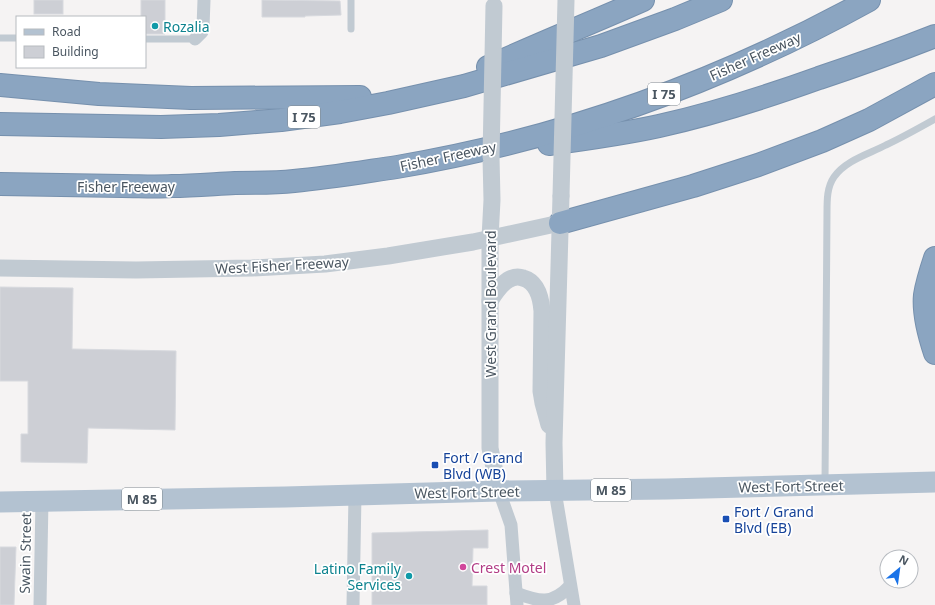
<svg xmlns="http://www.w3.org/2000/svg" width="935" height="605" font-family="'Noto Sans',sans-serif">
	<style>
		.building { fill: #cdcfd5; stroke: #d7d9de }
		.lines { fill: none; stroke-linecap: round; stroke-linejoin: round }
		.motorway-casing { stroke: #7690ad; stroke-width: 24 }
		.service { stroke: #c1cad2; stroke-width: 7 }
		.minor { stroke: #c1cad2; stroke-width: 13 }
		.tertiary { stroke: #c1cad2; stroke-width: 17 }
		.primary { stroke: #b3c2d1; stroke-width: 21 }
		.motorway { stroke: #8ba5c1; stroke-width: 22 }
		.tertiary-bridge { stroke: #c1cad2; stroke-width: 17 }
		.culture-dot { fill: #0f9aa8; stroke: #fff; stroke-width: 1.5 }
		.transit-dot { fill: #1a4fb4; stroke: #fff; stroke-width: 1.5 }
		.hotel-dot { fill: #d1479c; stroke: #fff; stroke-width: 1.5 }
		.labels { text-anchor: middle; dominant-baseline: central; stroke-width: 3.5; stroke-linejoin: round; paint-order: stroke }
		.shield { fill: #fff; stroke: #808990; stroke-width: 1 }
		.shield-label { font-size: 13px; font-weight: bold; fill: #4a5661 }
		.culture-label { font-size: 14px; fill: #0d838f; stroke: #fff; text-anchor: start }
		.street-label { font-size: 14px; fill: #4a5661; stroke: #fff }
		.transit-label { font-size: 14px; fill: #164399; stroke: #fff; text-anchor: start }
		.hotel-label { font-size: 14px; fill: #b23c85; stroke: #fff; text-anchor: start }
	</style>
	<rect width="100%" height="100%" fill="#f5f3f3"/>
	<g class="building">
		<rect x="34" y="0" width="29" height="14"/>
		<polygon points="141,0 165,0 165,34 145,34 145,17 141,17"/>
		<polygon points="262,0 340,1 341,15 305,16 305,17 262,17"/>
		<polygon points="0,287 73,288 72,349 176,351 175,430 88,428 87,463 21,462 21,434 28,434 28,381 0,381"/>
		<polygon points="488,530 488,548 473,548 472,586 487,586 487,605 372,605 372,533"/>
		<polygon points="0,547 16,547 14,605 0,605"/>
	</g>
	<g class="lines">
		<g class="motorway-casing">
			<g id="motorway">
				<path d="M488 67C539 44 591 23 643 0"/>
				<polyline points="0,85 99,94 191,98 360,97"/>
				<polyline points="0,124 161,127 219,125 281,120 340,112 388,103 464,86 601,46 675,19 721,0"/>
				<path d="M549 144C586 139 623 134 659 126 713 114 766 97 819 78 858 65 897 51 935 36"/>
				<path d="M0 184C41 185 81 185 122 186 139 186 155 187 172 186 193 186 214 184 235 183 255 183 275 183 294 181 329 178 363 172 397 167 563 139 722 81 869 0"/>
				<polyline points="560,223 693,186 758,165 822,141 869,120 935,84"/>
				<path d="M935 258C931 270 927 282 925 295 923 314 929 335 935 353"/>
			</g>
		</g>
		<g class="service">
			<polyline points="351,29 351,0"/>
			<polyline points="0,38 17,38"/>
			<polyline points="145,39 195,39"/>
			<path d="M825 483 827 212C827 200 827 187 834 177 846 160 869 154 886 145 903 137 919 128 935 119"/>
		</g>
		<g class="minor">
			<polyline points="195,39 202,32 203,27 204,0"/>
			<polyline points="499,491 511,525 517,605"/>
			<polyline points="555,491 574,605"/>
			<path d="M516 593C540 602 552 605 570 586"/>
			<polyline points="40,605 42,501"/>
			<polyline points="353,605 355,495"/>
		</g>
		<g class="tertiary">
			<polyline points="491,157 492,200 490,238 490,448 499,491"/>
			<polyline points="0,268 136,270 252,268 325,264 388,256 473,242 560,223"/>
			<path d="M490 301C495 293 500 285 508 280 513 277 518 276 523 278 537 282 541 298 542 311L541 391 543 403 549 425"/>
			<polyline points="555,491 554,443 561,196"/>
		</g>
		<polyline class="primary" points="0,502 285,497 499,491 667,489 935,482"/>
		<use href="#motorway" class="motorway"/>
		<g class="tertiary-bridge">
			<polyline points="491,157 494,6"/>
			<polyline points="561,196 566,0"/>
		</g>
	</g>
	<g class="culture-dot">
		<circle cx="155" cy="26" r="4"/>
		<circle cx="409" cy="576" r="4"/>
	</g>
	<g class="transit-dot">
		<rect x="431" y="461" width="8" height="8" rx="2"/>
		<rect x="722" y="515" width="8" height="8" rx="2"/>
	</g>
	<circle class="hotel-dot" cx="463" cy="567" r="4"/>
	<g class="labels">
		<g class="shield">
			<rect x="648" y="83" width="32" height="22" rx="3"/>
			<rect x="288" y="106" width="32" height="22" rx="3"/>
			<rect x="591" y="479" width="40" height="22" rx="3"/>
			<rect x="122" y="488" width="40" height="22" rx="3"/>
		</g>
		<g class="shield-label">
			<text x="664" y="94">I 75</text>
			<text x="304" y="117">I 75</text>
			<text x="611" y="490">M 85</text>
			<text x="142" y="499">M 85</text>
		</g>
		<g class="culture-label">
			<text x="163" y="26">Rozalia</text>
			<text x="401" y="568" text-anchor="end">Latino Family<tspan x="401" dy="16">Services</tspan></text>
		</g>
		<g class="street-label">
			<text transform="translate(755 56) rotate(-24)">Fisher Freeway</text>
			<text transform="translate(448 156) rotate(-12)">Fisher Freeway</text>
			<text x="126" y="186">Fisher Freeway</text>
			<text transform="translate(282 265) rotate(-3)">West Fisher Freeway</text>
			<text transform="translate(490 304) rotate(-90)">West Grand Boulevard</text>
			<text transform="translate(791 486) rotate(-1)">West Fort Street</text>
			<text transform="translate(467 492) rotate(-1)">West Fort Street</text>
			<text transform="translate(25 553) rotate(-89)">Swain Street</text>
		</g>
		<g class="transit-label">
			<text x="443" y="457">Fort / Grand<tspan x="443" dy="16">Blvd (WB)</tspan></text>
			<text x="734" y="511">Fort / Grand<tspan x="734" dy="16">Blvd (EB)</tspan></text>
		</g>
		<g class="hotel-label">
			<text x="471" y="567">Crest Motel</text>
		</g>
	</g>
	<rect x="16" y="16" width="130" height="52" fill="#ffffff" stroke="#b7bbc0"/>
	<rect x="24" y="29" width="20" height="6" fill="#b3c2d1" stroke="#b7bbc0"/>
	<text x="52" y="36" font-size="12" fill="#4a5661">Road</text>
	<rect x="24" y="46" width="20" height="12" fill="#cdcfd5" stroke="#b7bbc0"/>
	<text x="52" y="56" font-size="12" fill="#4a5661">Building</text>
	<g transform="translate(899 569) rotate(29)"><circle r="19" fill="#ffffff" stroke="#b7bbc0"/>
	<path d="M0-3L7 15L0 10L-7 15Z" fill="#1a73e8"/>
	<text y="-6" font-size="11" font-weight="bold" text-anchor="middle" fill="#4a5661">N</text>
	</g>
</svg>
